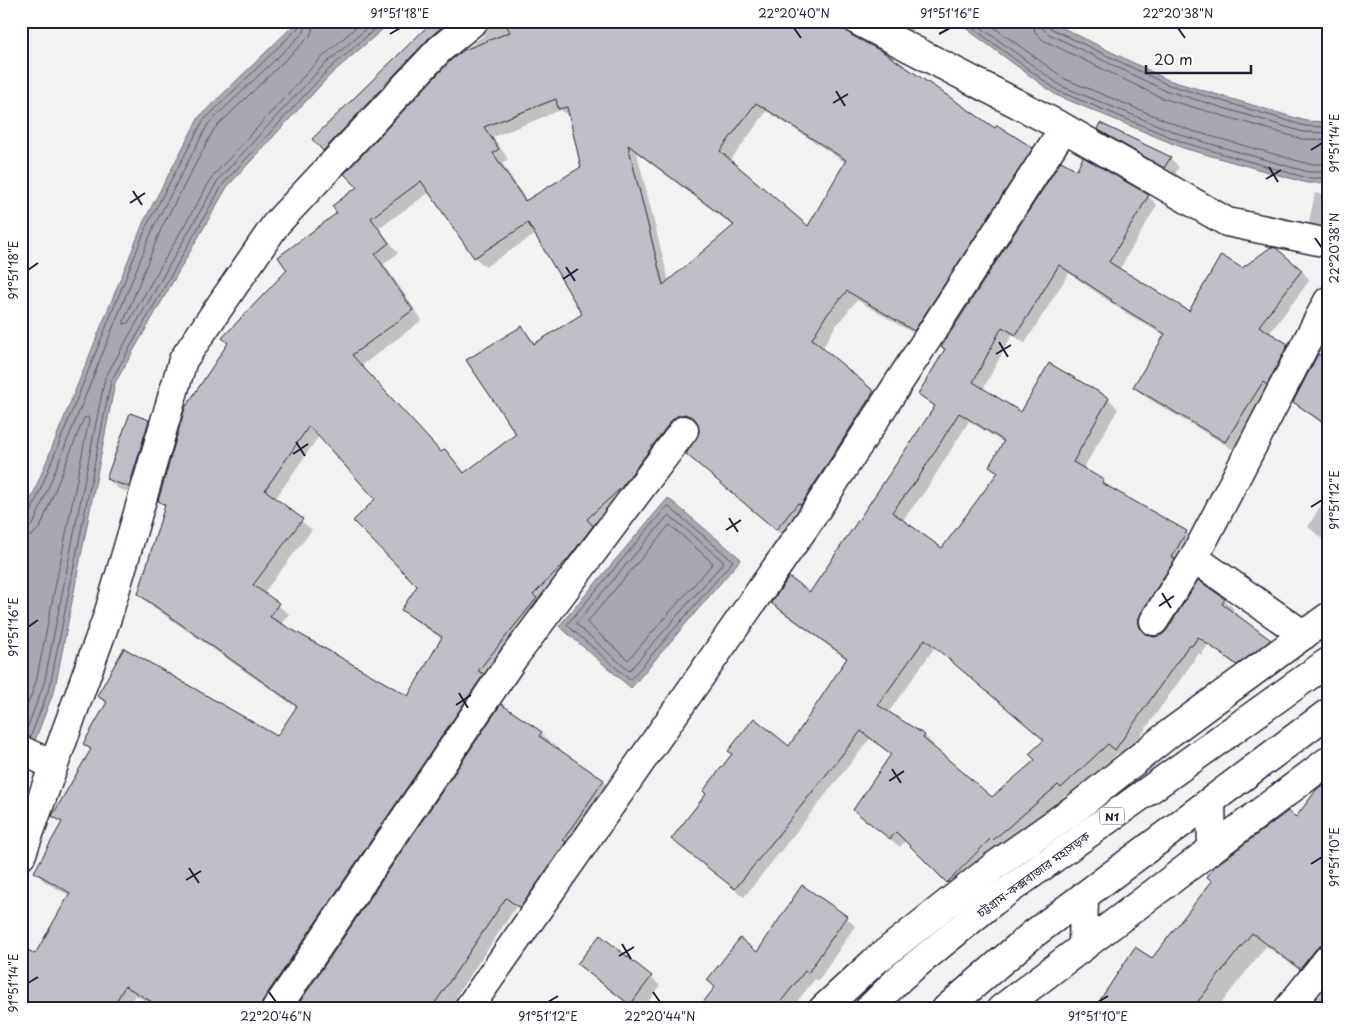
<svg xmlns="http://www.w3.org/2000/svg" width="1349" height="1030" font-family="'Playpen Sans','Noto Sans Bengali',sans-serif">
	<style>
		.water { fill: #a8a8b2; stroke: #727282 }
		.shadow { fill: #0003; fill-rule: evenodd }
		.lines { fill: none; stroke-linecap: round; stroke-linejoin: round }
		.shore { stroke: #58586b; stroke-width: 1 }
		.building { fill: #bebec6; stroke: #22223b; fill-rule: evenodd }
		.minor-casing { stroke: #22223b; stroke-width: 31 }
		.trunk-casing { stroke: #22223b; stroke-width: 31 }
		.minor { stroke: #fff; stroke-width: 28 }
		.trunk { stroke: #fff; stroke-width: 28 }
		.ticks { fill: none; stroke: #22223b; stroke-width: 2 }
		.labels { text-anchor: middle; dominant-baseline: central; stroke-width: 4; stroke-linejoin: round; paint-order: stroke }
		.shield { fill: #fff; stroke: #646476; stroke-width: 1 }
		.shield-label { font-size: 11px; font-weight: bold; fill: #22223b }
		.street-label { font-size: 12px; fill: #22223b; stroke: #fff }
		.neatline { fill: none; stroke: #22223b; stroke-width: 2 }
		.ticks-label { font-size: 12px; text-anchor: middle; fill: #22223b }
	</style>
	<rect width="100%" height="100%" fill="#f2f2f3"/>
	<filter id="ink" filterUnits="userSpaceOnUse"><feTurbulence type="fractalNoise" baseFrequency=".02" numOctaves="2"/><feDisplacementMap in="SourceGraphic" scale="10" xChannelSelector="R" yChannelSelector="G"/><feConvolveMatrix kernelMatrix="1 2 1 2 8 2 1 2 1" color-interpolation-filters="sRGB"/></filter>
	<g filter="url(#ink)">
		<g class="water">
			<polygon points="298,21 392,21 330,75 227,187 115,383 55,688 21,777 21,524 144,221 199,117"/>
			<polygon points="956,21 1049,21 1168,80 1306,121 1328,122 1328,183 1307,183 1183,148 1056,95"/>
			<polygon points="668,498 741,559 631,688 559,626"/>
		</g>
		<g class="shadow">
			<polygon points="436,21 473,21 334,160 314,139"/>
			<path d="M490 21H856L853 36 884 54 995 130 997 127 1032 149H1030L911 332 857 300 835 327 822 349 883 402 786 539 687 454 701 433 700 425H688L274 1009H159L135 995 127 1009H21L35 955 70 896 45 882 35 872 62 824 54 816 91 751 84 744 107 704 99 696 278 738 297 708 149 604 139 594 166 507 159 501 289 270 339 214 452 61 485 34ZM561 110 571 118 583 167 527 201 502 163 508 159 493 137ZM767 111 846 163 808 227 730 161ZM637 153 735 227 669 282ZM430 192 475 257 485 267 536 234 584 314 537 345 522 328 518 434 466 474 445 450 441 453 361 366 422 320 384 264 398 253 379 228ZM319 436 377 499 419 585 403 610 413 619 442 639 408 698 281 625 289 614 263 594 312 530 275 499Z"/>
			<polygon points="885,21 919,21 911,34"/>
			<polygon points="1099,129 1170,158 1179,167 1174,176 1108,138"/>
			<polygon points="1033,150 1042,159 924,340 914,333"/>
			<path d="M1078 172 1148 196 1157 205 1119 270 1189 312 1242 269 1301 270 1310 280 1269 334 1287 345 1297 354 1234 450 1144 396 1135 387 1165 336 1121 310 1069 273 1025 343 1012 335 983 389 1022 413 1050 365 1109 399 1118 409 1083 469 1103 481 1113 490 1186 532 1195 542 1147 630 1148 636 1154 638 1162 636 1224 600 1234 609 1231 612 1279 650 1247 673 1208 645 1201 655 1199 653 1125 758 1118 753 1071 796 1068 793 957 891 906 840 900 847 864 819 892 755 870 739 744 897 673 839 790 748 848 660 782 612 772 603 810 594 935 407 920 394 946 350 942 346ZM969 421 1004 443 991 466 998 474 943 550 902 521 926 490ZM935 647 1045 741 1036 760 992 798 932 748 934 745 925 736 888 713Z"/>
			<polygon points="1315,193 1328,195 1328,230 1313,227 1309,222"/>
			<polygon points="1328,352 1328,428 1294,402"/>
			<polygon points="148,421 158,430 138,496 117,488 108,479"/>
			<polygon points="1324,500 1328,502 1328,543 1308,527"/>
			<polygon points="541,733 551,743 550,745 603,781 613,791 530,916 516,907 456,996 467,1007 466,1009 297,1009"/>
			<polygon points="1328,782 1328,966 1315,982 1266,946 1219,1006 1222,1009 1095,1009 1152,959 1297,819"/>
			<polygon points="846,917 855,926 818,981 815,979 791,1009 700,1009 758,953"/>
			<polygon points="579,964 651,977 660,986 643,1009 634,1009"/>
			<polygon points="1328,985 1328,1009 1310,1009"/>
		</g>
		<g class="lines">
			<g class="shore">
				<polyline points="315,21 310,36 214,129 161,229 124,321 124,324 128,323 213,176 317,62 363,21"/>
				<polyline points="963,21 1058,91 1185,143 1307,178 1328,178"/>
				<polyline points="972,21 1061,86 1187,137 1308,172 1328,172"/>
				<polyline points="985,21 1065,79 1189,130 1309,164 1328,164"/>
				<polyline points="1033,21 1035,32 1043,40 1162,98 1302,139 1328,140"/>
				<polyline points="1040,21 1042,28 1047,33 1164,90 1303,132 1328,133"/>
				<polyline points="1047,21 1050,28 1166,84 1305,126 1328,127"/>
				<polygon points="668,506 733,561 630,680 567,625"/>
				<polygon points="669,515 724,562 629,671 576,624"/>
				<polyline points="21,524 28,520 148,223 203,121 299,27 301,21"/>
				<polygon points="670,525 713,563 628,660 587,623"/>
				<polyline points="21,530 29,528 34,523 154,226 208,124 304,32 307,21"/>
				<polyline points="21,537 31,536 40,528 84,418 88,417 89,420 36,682 21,723"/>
				<polyline points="24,736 44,684 105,378 218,180 322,67 375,21"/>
				<polyline points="30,738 50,686 111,381 223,184 327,71 384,21"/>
			</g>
		</g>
		<g class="building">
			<polygon points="433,21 437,21 442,27 429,38 323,151 312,139"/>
			<path d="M504 21H842L845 29 851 35 885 53 995 128 997 125 1033 148 914 331 847 291 825 317 812 339 874 391 801 505 798 503 776 530 686 454 699 432 698 424 694 418 685 414 677 416 671 421 621 488 587 519 593 526 567 560 533 595 537 598 478 671 484 674 263 1000 261 1009H164L125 986 112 1009H21V946L35 954 70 893 34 872 62 822 52 816 91 749 83 744 107 702 97 696 124 648 277 736 297 706 138 594 165 505 158 501 185 408 228 343 222 338 287 270 278 257 337 213 332 206 357 187 344 174 451 60 464 50 510 32ZM556 99 558 109 567 107 581 167 525 201 493 153 499 149 484 127ZM756 103 846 160 808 226 720 151ZM628 145 734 225 663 285ZM421 181 474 258 528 223 582 314 534 344 522 326 466 360 516 434 464 473 445 449 441 452 352 355 413 310 375 254 389 243 371 218ZM309 426 375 499 353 521 417 586 401 610 442 637 408 696 270 617 279 603 253 585 303 519 265 490Z"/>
			<polygon points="1100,123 1171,157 1164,168 1097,129"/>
			<path d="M1083 157 1149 195 1109 262 1189 311 1221 255 1242 268 1271 247 1276 248 1302 270 1259 326 1288 344 1267 385 1263 382 1225 442 1133 387 1165 334 1111 301 1112 300 1059 265 1016 335 1002 327 973 382 1021 412 1049 363 1109 398 1073 462 1104 480 1102 483 1187 531 1172 557 1175 559 1141 613 1138 620 1140 628 1145 634 1154 637 1162 635 1167 630 1198 580 1225 599 1222 604 1271 640 1237 665 1198 637 1192 646 1189 645 1115 750 1108 744 1061 788 1058 785 993 840 991 838 947 883 896 832 890 839 853 810 891 754 861 731 735 889 671 839 706 794 703 791 732 754 728 751 754 718 789 746 847 658 771 603 789 577 810 592 935 406 918 394 945 349 941 347 1061 161 1077 170ZM959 413 1004 441 989 466 998 472 942 548 892 512 917 480ZM925 639 1044 740 1029 754 1035 760 992 797 923 738 925 735 878 705Z"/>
			<polygon points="1318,354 1328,361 1328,426 1293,402"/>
			<polygon points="130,413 149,420 129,487 106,479"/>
			<polygon points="501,704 542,732 539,736 604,780 563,840 566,842 520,908 506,898 431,1009 295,1009"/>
			<polygon points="1328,781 1328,944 1316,949 1300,969 1252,933 1192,1009 1094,1009 1135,947 1152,958 1212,881 1207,877 1214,867 1288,811 1296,817 1317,789"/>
			<polygon points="802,885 847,916 808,973 805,971 775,1009 698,1009 715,987 707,980 740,938 757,952"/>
			<polygon points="600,935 652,976 630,1005 577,964"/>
		</g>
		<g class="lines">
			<g class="minor-casing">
				<g id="minor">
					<polyline points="858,21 1064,128 1227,222 1328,243"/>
					<polyline points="1194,558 1304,635"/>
					<polyline points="1154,621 1194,558 1328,301"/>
					<polyline points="21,750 53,765"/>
					<polyline points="1211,801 1212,848"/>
					<polyline points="21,856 108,615 183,360 276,224 440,49 474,21"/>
					<polyline points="1083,947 1084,896"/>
					<polyline points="276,1009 514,657 684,430"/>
					<polyline points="468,1009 809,521 1064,128"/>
					<polyline points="823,1009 875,961 993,867 1076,808 1170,733 1328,617"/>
					<polyline points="1001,1009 1328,761"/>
					<polyline points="1288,1009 1328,959"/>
				</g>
			</g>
			<g class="trunk-casing">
				<g id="trunk">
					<polyline points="869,1009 901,977 994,901 1328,662"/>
					<polyline points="946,1009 1032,935 1328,713"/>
				</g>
			</g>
			<use href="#minor" class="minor"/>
			<use href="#trunk" class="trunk"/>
		</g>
	</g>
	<path class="ticks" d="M794 28 801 38M1178 28 1185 38M390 34 400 28M939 34 950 28M836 91 845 106M833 103 848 94M1311 150 1322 143M1269 167 1278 182M1266 179 1281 170M133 191 142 205M130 203 145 193M1315 238 1322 248M566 267 575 281M28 270 38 263M563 279 578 269M999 342 1008 357M996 354 1011 345M296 442 305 456M293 454 308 444M1311 507 1322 500M729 518 738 532M726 530 741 520M1162 593 1171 608M1159 606 1174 596M28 627 38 620M459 693 468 708M456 705 471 695M892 769 901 783M889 781 904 771M1311 864 1322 857M189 868 199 883M186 880 201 871M622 944 631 959M619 956 634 947M28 983 38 977M269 992 276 1002M653 992 660 1002M548 1002 558 996M1098 1002 1108 996"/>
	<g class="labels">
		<rect class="shield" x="1099.5" y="807.5" width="25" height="17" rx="4"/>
		<g class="shield-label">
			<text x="1112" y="816">N1</text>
		</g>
		<g class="street-label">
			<text transform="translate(1033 874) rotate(-36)">চট্টগ্রাম-কক্সবাজার মহাসড়ক</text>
		</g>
	</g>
	<rect width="1349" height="1030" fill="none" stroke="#fff" stroke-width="55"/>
	<path d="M1146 65v8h105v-8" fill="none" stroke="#22223b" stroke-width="2.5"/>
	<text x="1154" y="65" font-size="15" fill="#22223b" stroke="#ffffff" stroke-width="4" paint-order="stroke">20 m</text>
	<rect x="28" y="28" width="1294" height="974" class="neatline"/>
	<g class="ticks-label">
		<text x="400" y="18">91°51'18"E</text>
		<text x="794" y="18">22°20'40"N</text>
		<text x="950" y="18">91°51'16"E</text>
		<text x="1178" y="18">22°20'38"N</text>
		<text transform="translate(1335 143) rotate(-90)" y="4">91°51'14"E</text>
		<text transform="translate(1335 248) rotate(-90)" y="4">22°20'38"N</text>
		<text transform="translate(14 270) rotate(-90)" y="4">91°51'18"E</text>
		<text transform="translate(1335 500) rotate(-90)" y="4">91°51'12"E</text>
		<text transform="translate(14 627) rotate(-90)" y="4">91°51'16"E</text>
		<text transform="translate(1335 857) rotate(-90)" y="4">91°51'10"E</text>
		<text transform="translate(14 983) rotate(-90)" y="4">91°51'14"E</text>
		<text x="276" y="1021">22°20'46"N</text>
		<text x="548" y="1021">91°51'12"E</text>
		<text x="660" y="1021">22°20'44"N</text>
		<text x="1098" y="1021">91°51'10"E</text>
	</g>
</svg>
